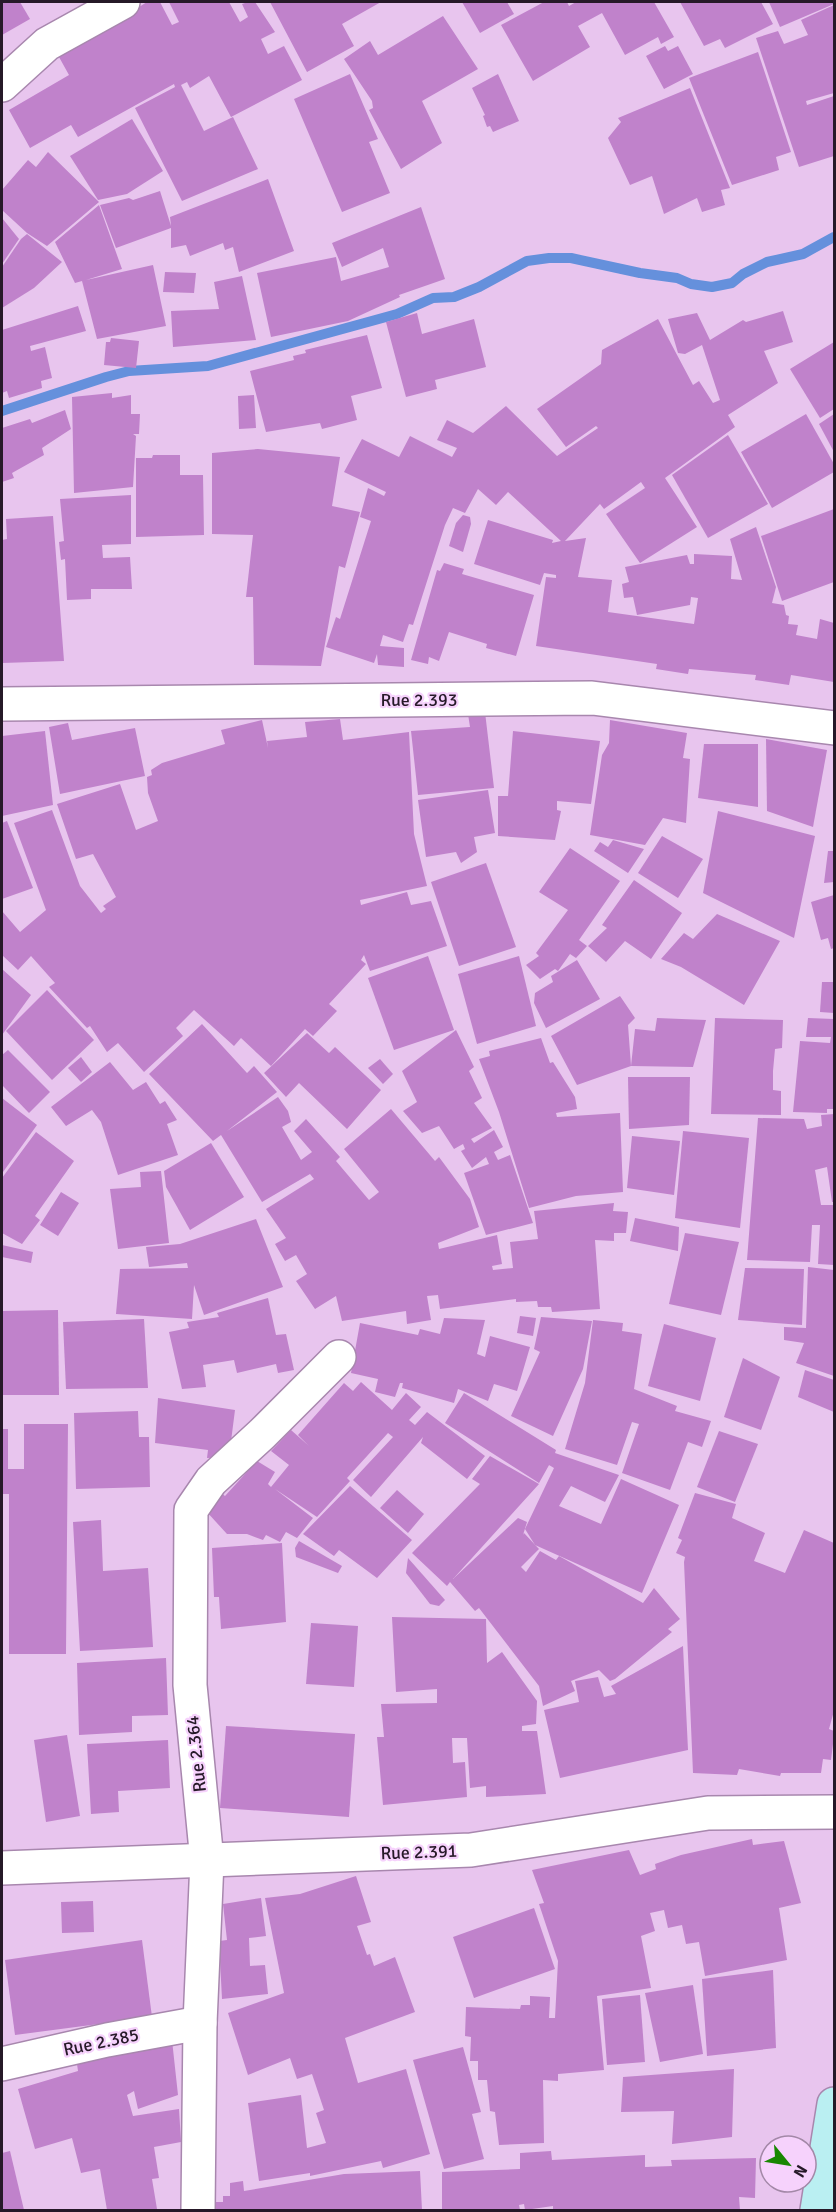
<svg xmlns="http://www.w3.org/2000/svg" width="836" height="2212" font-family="Signika,sans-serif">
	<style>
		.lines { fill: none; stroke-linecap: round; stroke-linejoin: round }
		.stream { stroke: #6590dc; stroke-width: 10 }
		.building { fill: #c082cb }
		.minor-casing { stroke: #a887ae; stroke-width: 36 }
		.secondary-casing { stroke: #a887ae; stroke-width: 36 }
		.minor { stroke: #fff; stroke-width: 33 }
		.secondary { stroke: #baeff2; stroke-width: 33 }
		.labels { text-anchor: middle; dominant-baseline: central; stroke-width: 4.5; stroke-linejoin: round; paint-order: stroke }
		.street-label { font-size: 18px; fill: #261928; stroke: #f6d2fc }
	</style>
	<rect width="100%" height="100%" fill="#e8c5ee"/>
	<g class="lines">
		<polyline class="stream" points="2,411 106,377 129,371 208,366 397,314 433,298 454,297 479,287 527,261 549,258 571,258 640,273 677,278 691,284 712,287 732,283 743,274 767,262 803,254 834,237"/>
	</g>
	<g class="building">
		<polygon points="2,2 20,2 30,19 2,35"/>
		<polygon points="147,2 160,2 172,25 179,22 169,2 229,2 240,22 248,17 242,4 248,2 255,2 275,32 261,39 268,54 284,46 302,80 231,117 209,76 190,88 187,82 181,85 204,131 233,117 258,169 182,201 135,108 175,87 174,84 78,137 71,125 30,148 9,110 69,75 59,57"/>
		<polygon points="270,2 381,2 342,24 354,46 307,72"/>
		<polygon points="462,2 507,2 514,14 480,33"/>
		<polygon points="544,2 567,2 569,6 576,2 654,2 674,37 661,44 658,37 625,55 602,13 578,26 590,47 533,81 501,25"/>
		<polygon points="680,2 761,2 773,24 725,48 720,39 704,46"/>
		<polygon points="769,2 834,2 834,4 780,27"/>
		<polygon points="834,5 834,93 806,101 807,105 834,96 834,156 799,167 756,38 778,31 784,44 808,35 801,20"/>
		<polygon points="443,16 478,69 422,101 442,143 401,169 369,110 373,108 372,101 344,59 370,41 378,55"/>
		<polygon points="665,46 668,51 678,46 693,74 664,89 646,56"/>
		<polygon points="758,52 791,152 776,157 779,170 732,185 689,78"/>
		<polygon points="350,74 378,139 369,142 390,193 342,212 294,99"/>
		<polygon points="498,74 519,121 493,132 490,126 487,127 483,116 485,115 472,88"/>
		<polygon points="690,88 730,188 721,190 725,205 702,212 697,198 664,214 652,176 630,185 608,138 621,122 618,118"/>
		<polygon points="132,119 163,171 127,194 98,200 70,156"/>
		<polygon points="48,152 99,202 47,246 27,233 2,210 2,190 28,160 36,167"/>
		<polygon points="268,179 294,251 239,272 233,247 225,250 223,243 190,256 186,245 171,248 171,228 116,248 100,205 129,198 133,200 160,191 171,226 170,217"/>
		<polygon points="99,205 122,269 86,280 153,265 166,326 97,339 82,281 75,283 55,242"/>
		<polygon points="421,207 445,279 399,295 400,297 348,321 271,337 257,273 336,257 341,281 389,267 383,248 342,267 332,243"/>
		<polygon points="2,218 19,239 2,264"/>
		<polygon points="27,234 62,262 34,288 2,308 2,267 21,239"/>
		<polygon points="165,272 196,273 194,293 163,292"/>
		<polygon points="242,276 256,340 173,347 171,311 219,309 214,282"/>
		<polygon points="78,306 86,331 30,346 31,351 45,347 52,378 41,381 42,388 9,398 7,391 2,393 2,330"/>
		<polygon points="783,311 793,342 764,351 778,383 728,415 735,427 665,478 697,527 640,563 606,514 645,488 641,482 604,509 600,504 565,541 586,538 578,577 612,580 608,612 694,624 698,598 691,597 690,605 637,615 633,597 624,598 622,584 629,582 625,567 687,555 690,564 694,564 694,554 732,556 731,579 742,580 730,539 756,527 776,587 772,603 784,605 786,615 789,616 788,624 798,625 796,635 817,639 820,619 834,623 834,682 791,675 789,685 755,680 756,675 689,669 688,674 656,669 657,664 536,646 546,577 556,578 556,575 544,573 540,585 474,564 488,520 553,540 552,543 561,541 508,492 496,505 478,489 465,513 453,508 445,525 413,625 409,624 403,642 383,635 380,646 404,648 404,667 378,665 377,654 374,663 326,647 336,617 340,619 371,521 360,517 368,488 384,496 386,492 344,472 362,439 399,457 410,436 452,457 457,448 437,440 447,420 473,433 506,406 557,456 598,428 596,426 566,447 537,409 601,364 602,350 658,319 693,385 699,381 713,403 720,400 702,345 685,354 678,353 668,319 697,313 710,340 743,320 746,322"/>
		<polygon points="417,313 422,334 474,319 486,367 435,380 437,389 406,397 386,322"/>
		<polygon points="367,335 382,388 351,396 357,420 322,429 320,423 266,432 250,371 294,360 293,356 306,353 305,350"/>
		<polygon points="111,338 139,341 136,368 104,365 106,342 110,342"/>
		<polygon points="834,342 834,409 820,418 790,369"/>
		<polygon points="112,393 112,398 131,395 131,414 140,414 139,434 133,434 136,436 133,487 74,493 72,397"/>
		<polygon points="254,395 256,428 239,429 238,396"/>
		<polygon points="65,410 71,429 42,448 44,455 12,473 14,478 2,482 2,428 30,419 32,423"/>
		<polygon points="806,414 834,464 834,472 772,508 741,452"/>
		<polygon points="834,414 834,452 819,424"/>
		<polygon points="728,435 768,504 708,538 672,475"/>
		<polygon points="258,449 340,457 332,506 360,512 345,568 339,566 321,666 254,665 253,597 246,597 253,535 212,534 212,453"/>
		<polygon points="153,455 180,455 180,475 203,475 204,535 136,537 136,458 152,458"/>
		<polygon points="131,495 131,544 102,545 103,558 130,557 132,589 91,589 91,599 67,600 65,559 61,560 59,542 64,541 60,499"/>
		<polygon points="834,509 834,582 782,601 761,536"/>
		<polygon points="463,515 470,517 471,524 463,552 449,546 456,523"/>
		<polygon points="53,516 64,661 2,663 2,540 7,539 6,519"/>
		<polygon points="444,563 464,569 462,574 534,595 516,656 486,648 487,644 449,632 439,661 429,657 428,664 411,660 437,570 440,571"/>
		<polygon points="485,712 494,788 418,795 411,731 470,727 468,714"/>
		<polygon points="340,719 343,740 409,732 414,834 427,886 360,900 361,905 407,892 411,905 431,901 447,946 370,971 364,955 361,960 366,964 329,1004 337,1011 313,1036 305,1029 271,1066 241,1038 234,1046 194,1010 176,1028 183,1036 144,1072 118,1043 107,1052 90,1026 87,1028 49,987 55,983 31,956 18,970 2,955 2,911 20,932 46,910 14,823 52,810 80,886 101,913 106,909 103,906 116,897 93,854 76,859 57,804 120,784 136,830 158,821 148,793 147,777 152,775 151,770 162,763 225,744 221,730 262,720 268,748 267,741 307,737 305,722"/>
		<polygon points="610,720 687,733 683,758 690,759 686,823 663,818 645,845 590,835 602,755 609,743"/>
		<polygon points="68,723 72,740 135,728 145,776 60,794 49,727"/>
		<polygon points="45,731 53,805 2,816 2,736"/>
		<polygon points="513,731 600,741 591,804 557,801 557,810 561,811 555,840 498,836 498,796 508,796"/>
		<polygon points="766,739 827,750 813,827 767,811"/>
		<polygon points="704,744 758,744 758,807 698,798"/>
		<polygon points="488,790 495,833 474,837 477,852 461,863 456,852 426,857 418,800"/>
		<polygon points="718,811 815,836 794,938 703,893"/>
		<polygon points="7,821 33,888 2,899 2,823"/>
		<polygon points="662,836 703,859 678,898 638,873"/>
		<polygon points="613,840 644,849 628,873 594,851 600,842 608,847"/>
		<polygon points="570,848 620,881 579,940 587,946 576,958 570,954 558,971 555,969 540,979 526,965 539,956 536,953 568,910 539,892"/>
		<polygon points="828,851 834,851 834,882 824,883"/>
		<polygon points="486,863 516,947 459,966 431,882"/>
		<polygon points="634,880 682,913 651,959 625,941 606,962 588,946 607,928 602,925"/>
		<polygon points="834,895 834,948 831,949 828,938 821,940 811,902"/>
		<polygon points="717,914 780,941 744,1005 681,967 661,959 684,933 693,939"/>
		<polygon points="428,956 454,1030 394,1050 368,978"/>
		<polygon points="519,956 536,1026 477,1044 458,974"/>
		<polygon points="577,960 600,999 546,1028 534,1003 535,993 553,982 551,976"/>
		<polygon points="2,969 31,995 2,1035"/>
		<polygon points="822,982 834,982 834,1013 820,1012"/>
		<polygon points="47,990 94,1040 52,1080 6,1031"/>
		<polygon points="620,996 635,1018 628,1025 631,1066 577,1085 551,1036"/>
		<polygon points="657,1018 706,1020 693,1067 631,1066 635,1029 655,1031"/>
		<polygon points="715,1018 783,1020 782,1048 775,1049 773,1071 773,1090 781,1091 781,1115 711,1114"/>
		<polygon points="808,1018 834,1019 834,1109 827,1109 827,1113 793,1112 800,1041 830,1043 831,1037 806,1037"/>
		<polygon points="202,1024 247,1073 254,1066 277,1092 227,1131 278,1097 288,1111 291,1122 282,1127 301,1160 312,1152 294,1131 306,1119 340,1157 336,1161 369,1200 379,1192 344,1149 391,1109 435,1161 439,1157 470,1199 479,1227 438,1243 439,1249 497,1235 502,1264 492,1266 493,1270 513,1268 510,1242 538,1239 534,1211 614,1203 613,1211 628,1212 626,1233 614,1233 614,1241 595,1240 600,1309 552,1312 551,1307 538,1307 537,1301 516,1302 516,1299 440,1309 438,1295 427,1296 431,1320 407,1324 406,1311 342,1321 336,1296 315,1309 296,1281 307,1274 296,1255 285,1261 275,1244 286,1238 266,1209 314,1179 310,1174 262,1202 221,1135 213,1141 149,1074"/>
		<polygon points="456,1030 474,1067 469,1071 482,1098 474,1103 492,1128 471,1139 474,1143 494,1130 503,1147 494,1152 498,1160 510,1155 533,1223 486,1235 464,1173 489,1164 486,1157 472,1168 461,1151 465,1149 463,1144 454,1149 439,1126 422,1133 403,1111 417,1102 402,1071"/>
		<polygon points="307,1033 329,1053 335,1047 381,1090 347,1129 299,1083 286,1097 264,1073"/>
		<polygon points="541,1038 550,1063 553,1062 575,1097 577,1109 556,1113 557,1117 620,1113 623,1192 576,1196 529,1208 499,1112 479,1059 490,1056 489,1051"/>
		<polygon points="8,1050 50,1092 29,1113 2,1085 2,1055"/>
		<polygon points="81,1057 92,1072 81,1082 68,1068"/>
		<polygon points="380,1059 393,1074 383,1084 368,1068"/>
		<polygon points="110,1062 133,1090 146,1082 160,1104 165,1101 177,1120 167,1124 178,1155 118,1175 101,1122 92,1110 66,1126 51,1107"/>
		<polygon points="628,1077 690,1077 689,1125 629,1129"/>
		<polygon points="2,1098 37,1125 3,1172 2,1172"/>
		<polygon points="834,1114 834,1202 832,1202 827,1167 815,1170 821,1205 834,1205 834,1265 818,1264 820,1225 812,1225 810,1262 747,1260 758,1118 804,1119 807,1129 822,1126 821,1115"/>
		<polygon points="683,1131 749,1138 740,1228 675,1218"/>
		<polygon points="36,1132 74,1161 35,1216 40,1220 22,1244 2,1233 2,1178"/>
		<polygon points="632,1136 680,1141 674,1195 627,1188"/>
		<polygon points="211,1143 244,1197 190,1230 166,1187 164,1171"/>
		<polygon points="161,1171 169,1243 118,1249 110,1189 141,1187 140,1172"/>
		<polygon points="61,1192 79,1203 58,1236 40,1225"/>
		<polygon points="635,1218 679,1227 678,1251 630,1241"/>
		<polygon points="256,1219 283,1287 204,1315 194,1285 192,1319 116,1314 120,1269 188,1268 187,1263 149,1267 146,1247 180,1244"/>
		<polygon points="685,1233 739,1242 721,1315 669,1304"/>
		<polygon points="2,1245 33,1252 31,1263 2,1257"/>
		<polygon points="808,1267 834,1270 834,1376 796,1363 804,1343 784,1340 784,1327 806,1328"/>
		<polygon points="745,1268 804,1269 802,1325 738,1320"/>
		<polygon points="268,1298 276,1335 286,1334 294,1370 278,1373 276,1364 237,1373 234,1360 203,1365 206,1387 182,1389 169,1332 189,1328 187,1322 219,1317 217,1313"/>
		<polygon points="58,1310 59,1395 2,1395 2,1311"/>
		<polygon points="520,1316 536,1318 533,1336 517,1333"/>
		<polygon points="541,1317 592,1321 583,1369 553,1436 511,1416 540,1352 534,1349"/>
		<polygon points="444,1318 485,1320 477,1354 485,1357 490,1336 530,1347 517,1391 494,1384 488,1401 458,1389 454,1403 402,1388 403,1383 400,1383 395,1397 375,1392 378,1379 351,1373 360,1323 418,1335 420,1329 440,1334"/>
		<polygon points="144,1319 148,1388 66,1389 63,1322"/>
		<polygon points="593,1320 623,1323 622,1331 642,1334 634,1389 677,1406 675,1411 711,1421 702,1447 688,1442 670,1490 622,1473 639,1424 632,1422 617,1465 565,1449 585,1383"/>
		<polygon points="664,1324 716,1338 700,1401 648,1386"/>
		<polygon points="743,1358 780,1377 761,1430 724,1417"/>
		<polygon points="805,1370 834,1380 834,1412 798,1397"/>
		<polygon points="361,1382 392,1410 406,1393 421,1407 409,1420 415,1425 427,1412 485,1456 467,1479 421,1443 423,1437 371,1497 353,1480 393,1437 388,1433 347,1478 350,1481 317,1517 275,1489 313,1518 297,1538 286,1532 280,1542 266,1535 263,1540 247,1534 227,1534 206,1511 216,1489 225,1496 257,1461 275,1472 268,1484 271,1487 289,1465 271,1451 291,1430 309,1446 298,1435 344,1383 353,1391"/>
		<polygon points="464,1393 556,1450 555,1453 619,1475 605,1502 571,1486 559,1506 601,1524 621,1479 679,1505 642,1593 535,1545 525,1529 554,1468 549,1465 553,1458 539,1483 445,1423"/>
		<polygon points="158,1398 235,1410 229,1457 207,1458 208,1450 155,1443"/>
		<polygon points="138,1411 139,1437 149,1437 150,1487 76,1489 74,1413"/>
		<polygon points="24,1424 68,1424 66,1654 9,1654 9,1494 2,1494 2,1429 8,1429 8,1469 24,1469"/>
		<polygon points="719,1431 758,1444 735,1502 697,1487"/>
		<polygon points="490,1456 539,1484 453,1579 518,1518 527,1522 523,1535 524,1533 539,1549 521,1567 526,1572 540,1551 556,1560 559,1556 643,1603 654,1588 680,1619 668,1629 672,1632 615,1679 610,1681 599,1670 571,1681 575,1691 543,1706 539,1686 479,1608 475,1611 450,1582 447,1586 412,1553 480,1484 472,1479"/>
		<polygon points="350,1486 412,1540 377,1578 339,1550 334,1556 303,1534"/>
		<polygon points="397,1490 424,1514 408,1533 380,1508"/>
		<polygon points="695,1493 736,1504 732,1518 765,1533 754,1561 785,1573 804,1530 834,1543 834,1711 829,1729 834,1731 834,1736 831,1760 823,1759 821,1773 781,1773 780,1776 739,1769 737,1775 693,1773 684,1562 685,1557 676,1553 682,1540 678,1538"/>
		<polygon points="101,1520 103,1571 148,1568 153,1647 80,1651 73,1522"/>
		<polygon points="299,1541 342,1566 338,1573 296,1557 295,1548"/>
		<polygon points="282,1543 286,1622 221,1629 219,1597 214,1597 212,1548"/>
		<polygon points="408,1558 445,1600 439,1606 430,1604 406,1573"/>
		<polygon points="392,1617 486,1619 487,1663 502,1652 537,1701 536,1724 522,1726 522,1731 537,1731 546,1794 486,1797 486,1786 470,1788 467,1738 452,1738 453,1763 465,1762 467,1797 383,1805 377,1737 384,1737 381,1704 437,1703 437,1689 396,1692"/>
		<polygon points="311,1623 358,1626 354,1687 306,1684"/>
		<polygon points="683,1646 688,1750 560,1778 544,1710 579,1702 575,1681 598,1677 604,1697 616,1694 611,1686"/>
		<polygon points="166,1658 168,1715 132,1716 132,1732 79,1735 77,1663"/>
		<polygon points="226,1726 355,1734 349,1817 220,1808"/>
		<polygon points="67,1735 80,1816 46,1822 34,1740"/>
		<polygon points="168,1740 170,1788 118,1791 119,1812 91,1814 87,1744"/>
		<polygon points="752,1839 753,1845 784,1841 801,1903 779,1908 787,1960 705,1976 699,1942 686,1944 682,1925 668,1928 664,1910 650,1913 655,1931 641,1936 651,1988 597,1996 604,2070 558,2074 558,2081 543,2080 544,2143 499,2145 495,2112 490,2111 487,2080 478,2080 478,2061 470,2061 471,2037 465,2036 466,2007 520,2009 521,2005 530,2005 530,1996 550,1997 549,2018 555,2018 558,1961 539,1904 544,1903 532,1870 629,1850 640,1875 656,1869 655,1864 681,1855"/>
		<polygon points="356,1876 371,1922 357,1926 367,1955 370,1954 374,1966 395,1957 415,2012 345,2038 358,2083 406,2069 430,2154 383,2168 381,2161 310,2176 310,2173 259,2181 248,2103 301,2095 307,2148 326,2143 316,2113 324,2110 312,2074 297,2079 290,2058 248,2075 228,2013 284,1993 265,1898 300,1894"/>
		<polygon points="261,1898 266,1936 249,1938 250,1966 265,1965 268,1994 222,1999 219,1941 227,1940 223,1904"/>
		<polygon points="93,1901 94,1932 62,1933 61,1902"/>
		<polygon points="534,1908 555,1969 474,1998 453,1937"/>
		<polygon points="142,1940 152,2017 15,2035 5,1960"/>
		<polygon points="773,1970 776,2048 707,2056 702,1979"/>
		<polygon points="693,1985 703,2054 660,2062 645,1993"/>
		<polygon points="640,1995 645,2062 607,2065 602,1999"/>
		<polygon points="171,2031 178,2095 138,2109 134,2091 127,2095 133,2116 179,2109 181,2142 154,2147 159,2178 152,2179 157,2209 107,2210 100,2169 81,2173 72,2138 35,2149 18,2089 78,2071 76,2057"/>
		<polygon points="463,2047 481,2112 472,2114 484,2159 444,2169 413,2060"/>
		<polygon points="734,2069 732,2137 672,2144 674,2111 621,2112 623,2077"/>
		<polygon points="10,2151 24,2210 2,2210 2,2153"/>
		<polygon points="551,2151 552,2160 645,2155 645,2167 672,2166 671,2160 756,2158 755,2198 739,2197 740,2210 553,2210 553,2206 525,2210 524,2204 519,2205 520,2210 442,2210 442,2172 520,2169 520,2153"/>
		<polygon points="420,2171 422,2210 215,2210 215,2202 223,2202 223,2196 230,2196 230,2183 243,2181 244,2191 344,2174"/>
	</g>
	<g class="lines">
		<g class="minor-casing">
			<g id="minor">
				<polyline points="2,85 47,44 123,2"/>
				<polyline points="2,704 592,698 834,728"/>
				<polyline points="2,1868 471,1850 708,1813 834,1812"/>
				<polyline points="2,2064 107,2040 200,2023"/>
				<polyline points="198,2210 200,2023 207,1861 190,1685 191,1510 211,1481 262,1434 339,1357"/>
			</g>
		</g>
		<g class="secondary-casing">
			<polyline id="secondary" points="817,2210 834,2104"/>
		</g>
		<use href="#minor" class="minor"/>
		<use href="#secondary" class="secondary"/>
	</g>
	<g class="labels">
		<g class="street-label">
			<text x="419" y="700">Rue 2.393</text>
			<text transform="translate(196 1754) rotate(-96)">Rue 2.364</text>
			<text transform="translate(419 1852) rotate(-2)">Rue 2.391</text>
			<text transform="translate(101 2042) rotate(-12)">Rue 2.385</text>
		</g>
	</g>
	<rect width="836" height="2212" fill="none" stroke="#261928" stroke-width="6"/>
	<g transform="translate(788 2164) rotate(120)"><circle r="28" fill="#f6d2fc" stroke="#a388a7" stroke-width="1.5"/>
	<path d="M0-4.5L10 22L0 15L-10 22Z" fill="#188701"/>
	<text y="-9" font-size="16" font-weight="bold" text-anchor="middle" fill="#261928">N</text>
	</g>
</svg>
